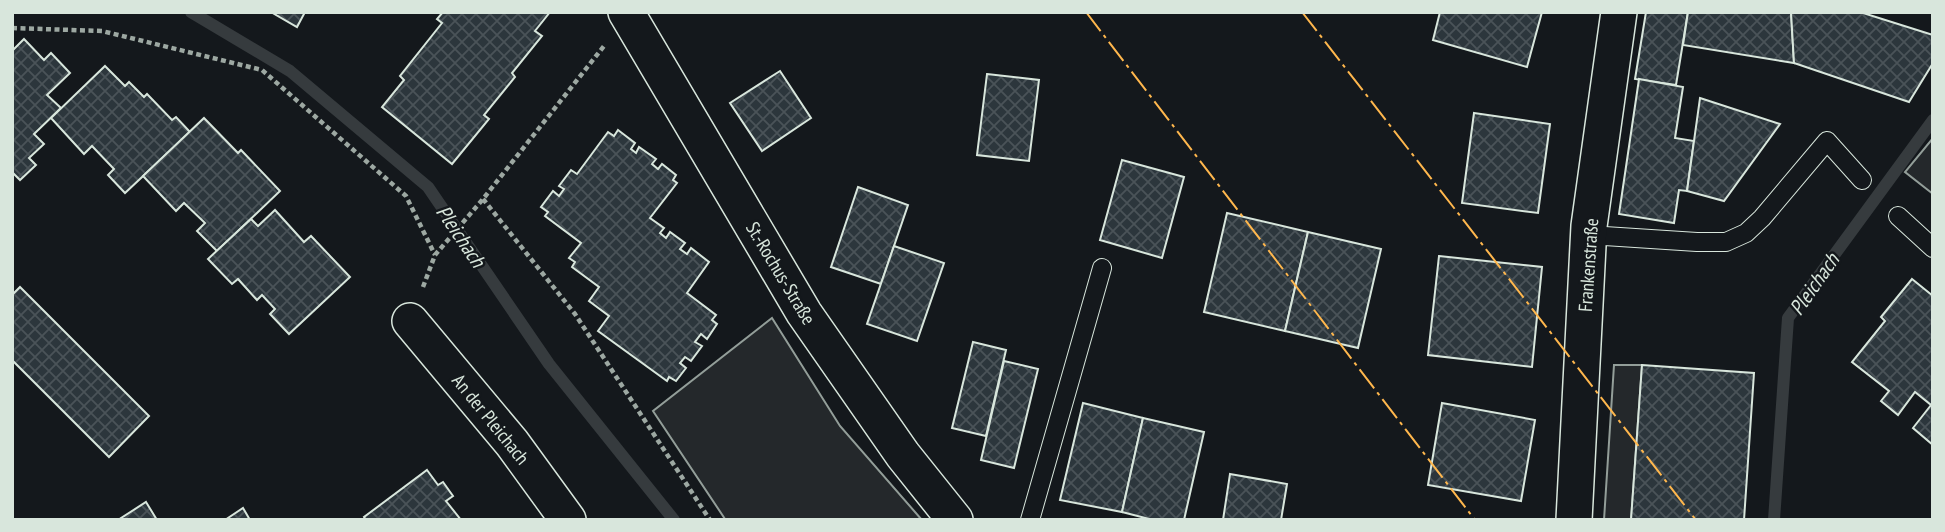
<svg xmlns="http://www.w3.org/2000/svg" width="1945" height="532" font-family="'PT Sans Narrow',sans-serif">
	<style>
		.parking { fill: #24282b; stroke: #939e99; stroke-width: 2 }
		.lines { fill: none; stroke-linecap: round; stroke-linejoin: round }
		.stream { stroke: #363b3e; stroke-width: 12 }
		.building { fill: url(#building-cross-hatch); stroke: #d8e6dc; stroke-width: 2 }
		.lane-casing { stroke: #d8e6dc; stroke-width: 20 }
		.street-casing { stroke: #d8e6dc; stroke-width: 38 }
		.path { stroke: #9da8a2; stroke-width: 4.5; stroke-dasharray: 5 3.5; stroke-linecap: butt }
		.lane { stroke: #14181c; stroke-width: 18 }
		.street { stroke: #14181c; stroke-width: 35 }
		.power { stroke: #ffb74d; stroke-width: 2; stroke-dasharray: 24 5 3.5 5; stroke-linecap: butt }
		.labels { text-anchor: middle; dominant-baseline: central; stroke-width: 5; stroke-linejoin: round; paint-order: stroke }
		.street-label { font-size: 19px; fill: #d8e6dc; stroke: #14181c }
		.water-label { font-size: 21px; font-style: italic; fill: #d8e6dc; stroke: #14181c }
	</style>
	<defs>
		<pattern id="building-cross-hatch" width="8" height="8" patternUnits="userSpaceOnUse" patternTransform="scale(1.75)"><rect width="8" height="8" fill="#2c363c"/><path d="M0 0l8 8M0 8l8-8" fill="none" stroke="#4a5358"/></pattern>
	</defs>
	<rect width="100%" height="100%" fill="#14181c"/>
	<g class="parking">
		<polygon points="1933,138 1933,194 1905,172"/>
		<polygon points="772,318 840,426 922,520 725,519 653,411"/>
		<polygon points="1614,365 1642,365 1631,520 1604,520"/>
	</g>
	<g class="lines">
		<g class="stream">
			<polyline points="191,12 290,71 428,187 549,364 674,520"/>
			<polyline points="1774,520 1788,318 1933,120"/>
		</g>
	</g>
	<g class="building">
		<polygon points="271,12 305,12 297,27"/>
		<polygon points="443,12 550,12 535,31 542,36 512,73 515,77 484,115 489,119 452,164 382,107 404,80 400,76 442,23 437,19"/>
		<polygon points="1440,12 1542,12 1527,67 1433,40"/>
		<polygon points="1646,12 1688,12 1676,85 1635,79"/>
		<polygon points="1688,12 1791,12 1794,63 1683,45"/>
		<polygon points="1791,12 1860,12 1933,35 1933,63 1909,102 1794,63"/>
		<polygon points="24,39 44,60 51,53 70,73 47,95 61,108 34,134 44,144 29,158 36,165 20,180 12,172 12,51"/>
		<polygon points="105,66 125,86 129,82 144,97 147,94 172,120 176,117 190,132 125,193 108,175 114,169 92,146 84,154 51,118"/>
		<polygon points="780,71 811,118 762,151 730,103"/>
		<polygon points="987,74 1039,80 1029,161 977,155"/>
		<polygon points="1639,79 1683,87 1675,138 1694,141 1687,191 1679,190 1674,223 1619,214"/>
		<polygon points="1700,98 1780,124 1724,201 1687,191"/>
		<polygon points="1474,113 1550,124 1538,213 1462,203"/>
		<polygon points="204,118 238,153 241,150 280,191 217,251 197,231 205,223 184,203 176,211 143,176"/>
		<polygon points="618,130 635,143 631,149 636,153 639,147 656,159 652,164 658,169 662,164 676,175 673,180 677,183 650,218 664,228 660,233 666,238 670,232 685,243 680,249 687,254 691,248 709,262 687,293 716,315 712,320 717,324 707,339 701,334 695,342 702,346 691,361 685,357 680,363 686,368 676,381 669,377 667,381 598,331 609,316 589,301 599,287 572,267 575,262 569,258 581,243 545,216 548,212 541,207 553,191 559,196 564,189 559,186 571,170 577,174 608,132 614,136"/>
		<polygon points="1122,160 1184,177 1162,258 1100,240"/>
		<polygon points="858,187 908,205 881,284 831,267"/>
		<polygon points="275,210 304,242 311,236 350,277 289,334 270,314 275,309 262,295 257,300 238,279 232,284 208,259 251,219 258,226"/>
		<polygon points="1227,213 1308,232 1285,331 1204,312"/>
		<polygon points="1308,232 1381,249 1358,348 1285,331"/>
		<polygon points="894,246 944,263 917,341 867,324"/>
		<polygon points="1439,256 1542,267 1532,367 1428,355"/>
		<polygon points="1912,279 1933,296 1933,445 1913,428 1931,405 1915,392 1898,415 1881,401 1889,391 1852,362 1885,321 1881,317"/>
		<polygon points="20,287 149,416 109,457 12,360 12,295"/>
		<polygon points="973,342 1006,350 986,436 952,428"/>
		<polygon points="1004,361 1038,369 1014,468 981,460"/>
		<polygon points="1642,365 1754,373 1744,520 1631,520"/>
		<polygon points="1083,403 1143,418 1122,512 1060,500"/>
		<polygon points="1442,403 1535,420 1521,501 1428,485"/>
		<polygon points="1143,418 1204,432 1184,520 1153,520 1122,512"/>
		<polygon points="427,470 438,485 443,482 453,496 446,501 461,520 366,520 364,517"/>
		<polygon points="1230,474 1287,484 1281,520 1223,520"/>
		<polygon points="146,502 157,520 118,520"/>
		<polygon points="243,508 250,520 225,520"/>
	</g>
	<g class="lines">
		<g class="lane-casing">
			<g id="lane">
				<polyline points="1898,216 1933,248"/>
				<polyline points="1589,235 1697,242 1726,242 1746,233 1762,218 1827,141 1862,180"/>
				<polyline points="1030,520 1102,268"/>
			</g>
		</g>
		<g class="street-casing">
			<g id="street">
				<polyline points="626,12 804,313 903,455 955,520"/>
				<polyline points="410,321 512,443 568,520"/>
				<polyline points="1574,520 1589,226 1619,12"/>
			</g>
		</g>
		<g class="path">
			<polyline points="12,28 102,31 262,70 406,196 435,255"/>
			<polyline points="483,199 575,314 710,520"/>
			<polyline points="423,287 435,255 483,199 604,46"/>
		</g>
		<use href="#lane" class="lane"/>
		<use href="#street" class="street"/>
		<g class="power">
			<polyline points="1086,12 1475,520"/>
			<polyline points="1302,12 1696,520"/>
		</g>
	</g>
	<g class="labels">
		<g class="street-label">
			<text transform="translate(1588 265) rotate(-86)">Frankenstraße</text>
			<text transform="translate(781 273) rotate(59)">St.-Rochus-Straße</text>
			<text transform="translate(491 419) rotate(51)">An der Pleichach</text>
		</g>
		<g class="water-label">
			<text transform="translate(461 236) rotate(56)">Pleichach</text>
			<text transform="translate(1814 284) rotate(-55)">Pleichach</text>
		</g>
	</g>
	<rect width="1945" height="532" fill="none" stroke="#d8e6dc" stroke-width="28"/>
</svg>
